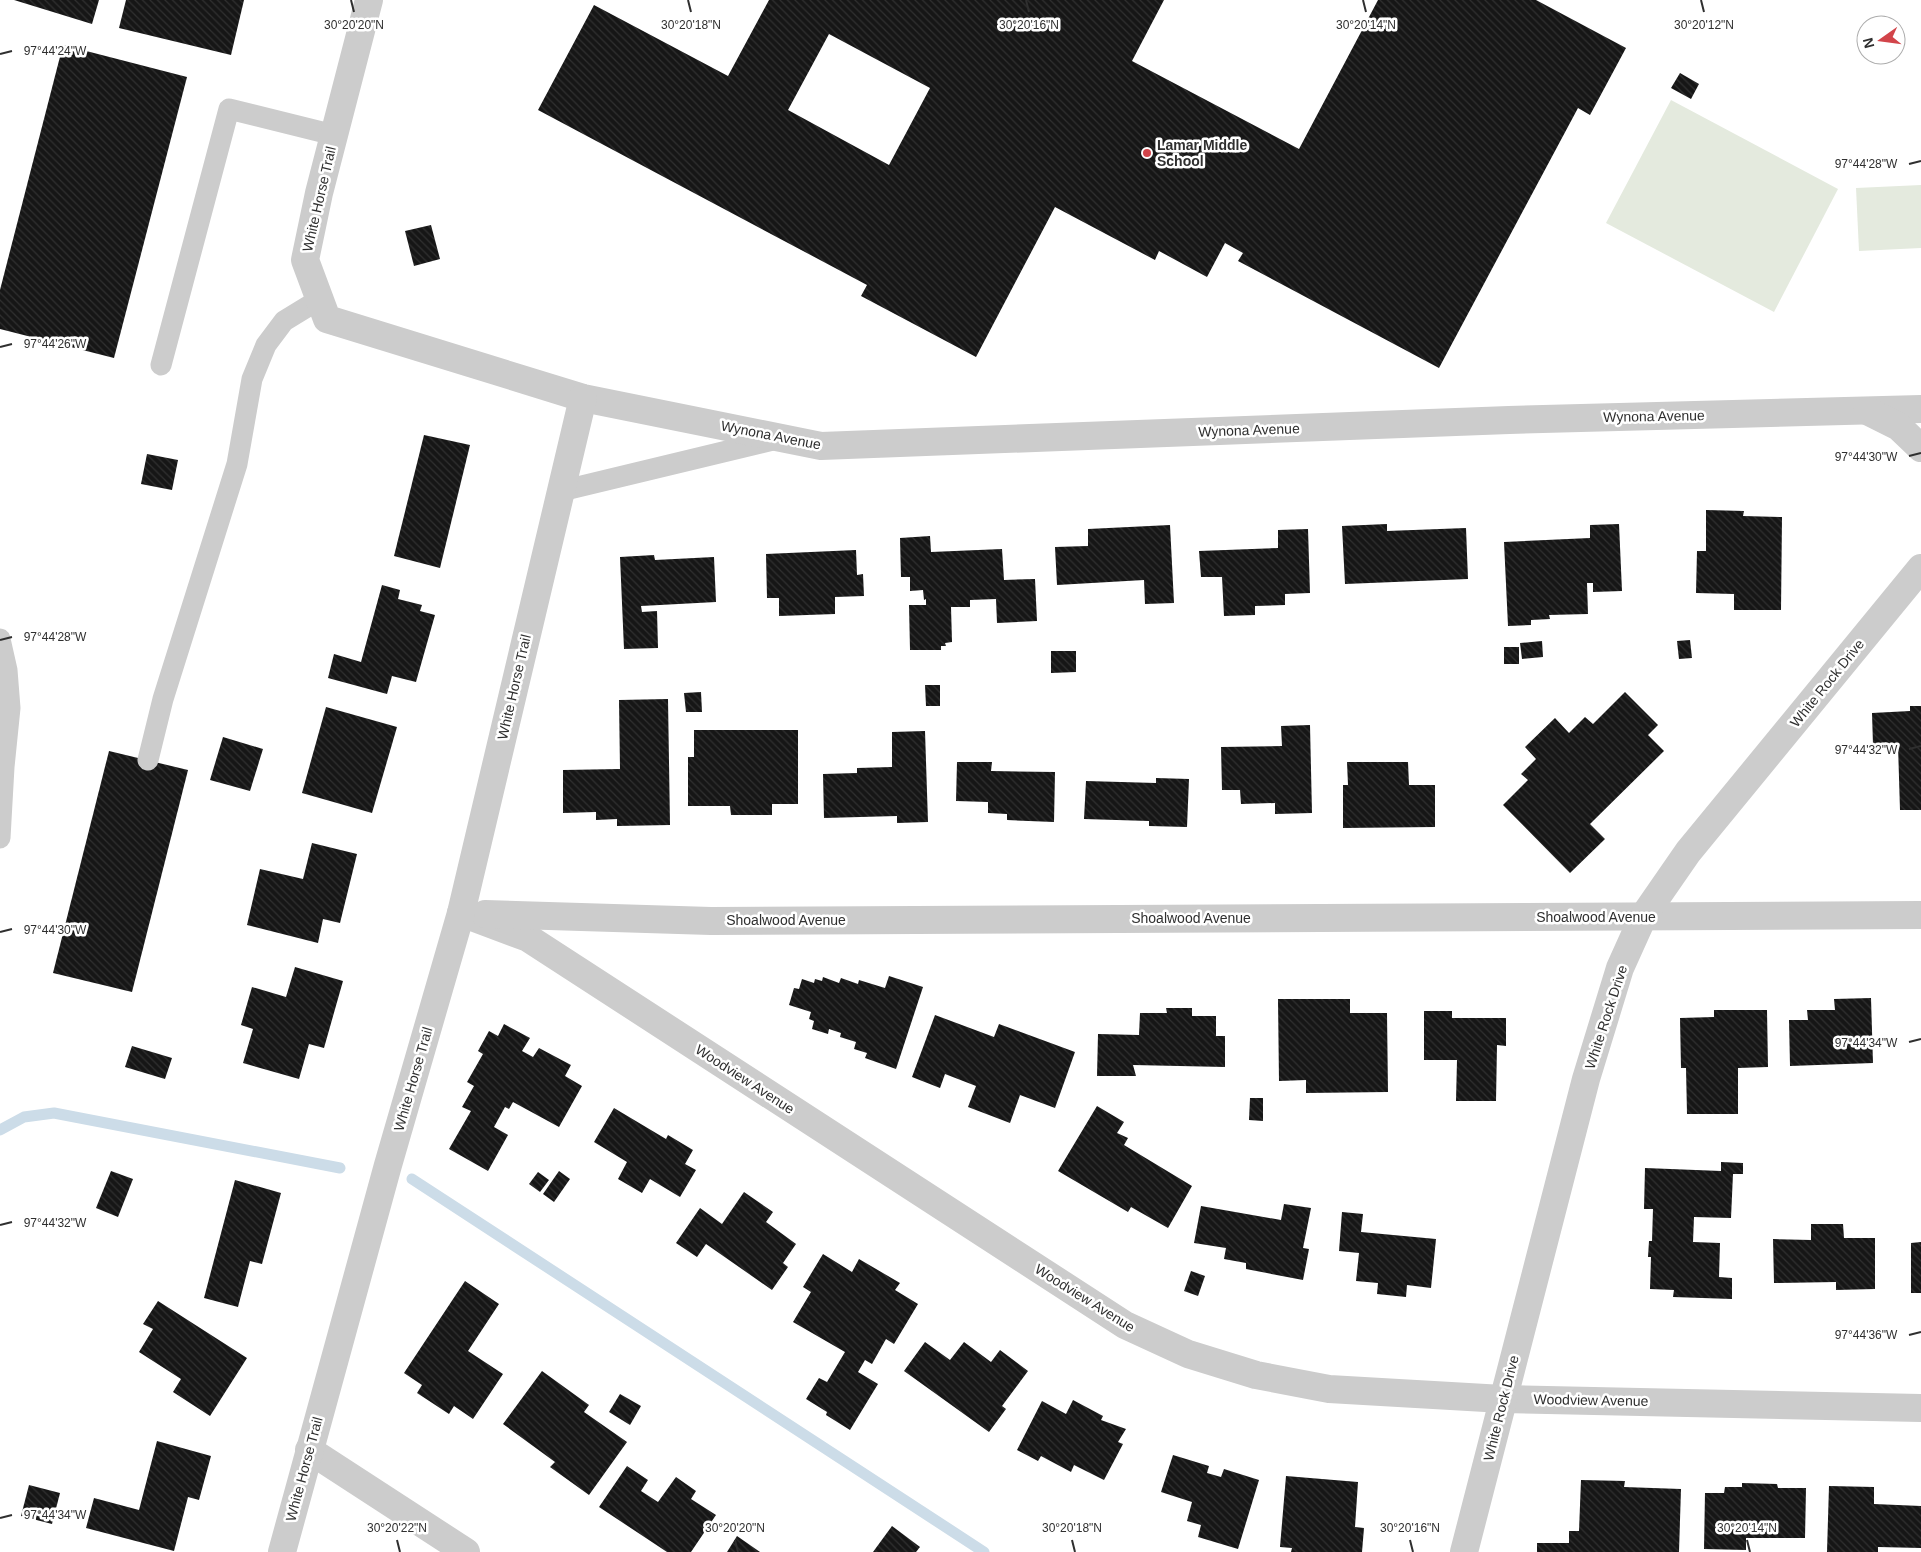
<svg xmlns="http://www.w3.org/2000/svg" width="1921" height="1552" font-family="Helvetica,sans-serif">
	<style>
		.green { fill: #e4eade }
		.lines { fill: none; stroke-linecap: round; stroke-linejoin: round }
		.stream { stroke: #ccdce8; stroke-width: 11 }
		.building { fill: url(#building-back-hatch); fill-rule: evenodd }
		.service { stroke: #ccc; stroke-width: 21 }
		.minor { stroke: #ccc; stroke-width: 28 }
		.tertiary { stroke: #ccc; stroke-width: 28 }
		.ticks { fill: none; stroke: #2f2f2f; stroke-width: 2 }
		.poi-dot { fill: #d2444a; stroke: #fff; stroke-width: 2 }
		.labels { text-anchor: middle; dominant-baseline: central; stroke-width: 5; stroke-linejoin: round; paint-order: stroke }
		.poi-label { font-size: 14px; font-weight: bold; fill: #2f2f2f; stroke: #fff; text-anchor: start }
		.street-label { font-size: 14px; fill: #2f2f2f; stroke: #fff }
		.ticks-label { font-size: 12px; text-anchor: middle; fill: #2f2f2f; stroke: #fff; stroke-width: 5; stroke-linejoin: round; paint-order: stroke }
	</style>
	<defs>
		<pattern id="building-back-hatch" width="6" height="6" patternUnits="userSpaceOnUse" patternTransform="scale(1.25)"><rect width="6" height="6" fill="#161616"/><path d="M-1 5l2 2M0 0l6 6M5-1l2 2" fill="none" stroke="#303030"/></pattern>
	</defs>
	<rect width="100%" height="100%" fill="#fff"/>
	<g class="green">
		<polygon points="1671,100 1838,189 1774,312 1606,223"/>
		<polygon points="1921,185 1921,248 1859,251 1856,188"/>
	</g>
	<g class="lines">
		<g class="stream">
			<polyline points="0,1130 24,1117 54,1113 340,1168"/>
			<polyline points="412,1179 984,1552"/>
		</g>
	</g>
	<g class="building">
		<polygon points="14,0 99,0 92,24"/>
		<polygon points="126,0 244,0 231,55 119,28"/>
		<path d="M769 0H1164L1132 61 1299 149 1378 0H1536L1626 48 1590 115 1578 108 1439 368 1238 261 1243 253 1225 243 1207 277 1159 251 1155 260 1055 207 976 357 861 296 867 285 538 110 594 5 728 76ZM829 34 930 88 889 165 788 110Z"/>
		<polygon points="63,45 187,77 114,358 0,329 0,290"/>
		<polygon points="1680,73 1699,84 1691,99 1671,88"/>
		<polygon points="431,225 440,259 414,266 405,231"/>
		<polygon points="424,435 470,445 440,568 394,556"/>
		<polygon points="147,454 178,460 172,490 141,484"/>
		<polygon points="1706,510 1744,511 1743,516 1782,517 1781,610 1734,610 1734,594 1696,593 1697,551 1706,551"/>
		<polygon points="1387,524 1387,531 1466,528 1468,579 1345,584 1342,526"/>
		<polygon points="1619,524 1622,591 1593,592 1593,583 1587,583 1588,614 1549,615 1550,619 1531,620 1531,625 1508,626 1504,542 1590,538 1590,525"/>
		<polygon points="1170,525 1174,603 1145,604 1144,580 1057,585 1055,547 1088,546 1088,529"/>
		<polygon points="1308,529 1310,593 1285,594 1285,605 1255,606 1255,615 1224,616 1222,577 1201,577 1199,551 1278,548 1278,530"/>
		<polygon points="930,536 931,552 1002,549 1004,580 1035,579 1037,621 997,623 996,599 970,600 970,607 951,607 952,642 945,643 946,646 941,646 941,650 910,650 909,605 926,605 926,599 924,600 923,590 910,591 910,577 901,577 900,538"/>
		<polygon points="856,550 857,575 863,574 864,596 835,597 835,614 779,616 779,598 767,598 766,554"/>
		<polygon points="654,555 655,560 714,557 716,602 641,606 642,612 657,611 658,648 624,649 620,557"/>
		<polygon points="382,585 400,590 398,599 422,605 420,611 435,615 416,682 392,676 387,694 328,678 334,654 361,662"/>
		<polygon points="1690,640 1692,658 1679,659 1677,641"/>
		<polygon points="1542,641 1543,657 1522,659 1520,643"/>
		<rect x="1504" y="647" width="15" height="17"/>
		<polygon points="1051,651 1076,651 1076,672 1051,673"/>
		<polygon points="925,685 940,685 940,706 926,706"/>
		<polygon points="701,692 702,712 686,712 684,693"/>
		<polygon points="1625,692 1658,725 1648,735 1664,751 1590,824 1605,839 1570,873 1503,805 1528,780 1521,774 1536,759 1525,747 1555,718 1569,733 1585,717 1593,724"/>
		<polygon points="668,699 670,825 617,826 617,819 596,820 596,812 563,813 563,770 620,769 619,700"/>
		<polygon points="1910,706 1921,706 1921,810 1900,810 1898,745 1873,745 1872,713 1910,711"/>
		<polygon points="326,707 397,727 372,813 302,793"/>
		<polygon points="1310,725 1312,813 1275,814 1275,803 1241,804 1240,790 1222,790 1221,747 1282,746 1281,726"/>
		<polygon points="694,730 798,730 798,804 772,804 772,815 731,815 730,806 688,806 688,757 694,757"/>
		<polygon points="925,731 928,822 897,823 897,816 824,818 823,774 857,773 857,768 892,767 892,732"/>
		<polygon points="223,737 263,749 250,791 210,780"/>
		<polygon points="109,751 188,770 132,992 53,973"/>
		<polygon points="957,762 992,762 991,771 1055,772 1054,822 1007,820 1007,814 988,813 988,802 956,801"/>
		<polygon points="1347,762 1408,762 1409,785 1435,785 1435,827 1343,828 1343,785 1348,785"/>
		<polygon points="1156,778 1189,779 1187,827 1149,826 1149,821 1084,819 1086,781 1156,783"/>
		<polygon points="312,843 357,854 340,923 323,919 318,943 247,925 260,869 303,879"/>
		<polygon points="295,967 343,981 324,1048 309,1044 299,1079 243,1063 253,1029 241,1025 252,987 286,997"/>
		<polygon points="889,976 923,987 896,1069 865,1058 867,1053 854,1049 856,1042 840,1037 841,1033 829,1029 828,1034 812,1029 814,1021 809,1019 811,1012 789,1005 794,988 799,989 802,979 814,983 815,979 822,981 823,977 839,983 841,978 858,984 859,980 885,988"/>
		<polygon points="1871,998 1873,1063 1790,1066 1789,1020 1808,1020 1807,1010 1835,1010 1834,999"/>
		<polygon points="1278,999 1350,999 1350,1013 1387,1013 1388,1092 1306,1093 1306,1080 1279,1081"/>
		<polygon points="1166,1008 1192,1008 1192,1016 1216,1016 1216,1036 1225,1036 1225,1067 1133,1065 1136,1076 1097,1076 1098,1034 1139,1035 1140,1013 1167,1013"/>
		<polygon points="1714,1010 1767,1010 1768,1067 1738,1068 1738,1114 1687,1114 1686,1068 1681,1068 1680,1018 1714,1017"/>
		<polygon points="1424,1011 1452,1011 1452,1018 1506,1018 1506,1046 1497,1045 1496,1101 1456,1101 1457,1060 1424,1060"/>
		<polygon points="935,1015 994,1037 999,1024 1075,1052 1055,1108 1020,1095 1010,1123 968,1107 976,1086 945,1074 940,1088 912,1077"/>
		<polygon points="504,1024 530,1038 522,1051 533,1057 539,1048 571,1065 565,1076 582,1086 559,1127 513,1102 509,1109 505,1107 494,1127 508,1135 488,1171 449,1149 471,1111 462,1107 474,1086 467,1082 483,1054 478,1051 489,1031 498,1036"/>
		<polygon points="132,1046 172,1058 165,1079 125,1067"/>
		<polygon points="1250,1098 1263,1098 1263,1121 1249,1120"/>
		<polygon points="1097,1106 1124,1122 1117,1133 1128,1138 1124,1145 1192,1186 1168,1228 1131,1207 1128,1212 1058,1171"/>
		<polygon points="614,1108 666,1139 668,1135 693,1150 685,1164 696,1170 680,1197 650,1179 642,1193 618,1179 627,1162 594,1142"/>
		<polygon points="1721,1162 1743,1163 1743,1174 1733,1174 1731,1218 1694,1217 1693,1242 1720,1243 1719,1277 1732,1278 1732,1299 1673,1297 1674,1290 1650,1289 1651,1257 1648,1257 1649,1241 1652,1241 1653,1209 1644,1209 1645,1168 1721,1171"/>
		<polygon points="111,1171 133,1179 118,1217 96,1208"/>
		<polygon points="559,1171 570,1179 554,1202 543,1194"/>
		<polygon points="538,1172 549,1180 540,1192 529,1184"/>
		<polygon points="235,1180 281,1193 262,1264 250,1261 238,1307 204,1298"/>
		<polygon points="744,1192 773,1212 766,1222 796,1244 783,1263 788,1267 772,1290 706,1244 697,1257 676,1243 700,1208 722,1224"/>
		<polygon points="1284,1204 1311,1208 1303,1248 1309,1249 1303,1280 1246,1269 1246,1263 1224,1259 1226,1248 1194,1243 1201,1206 1281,1220"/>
		<polygon points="1342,1212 1363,1214 1361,1232 1436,1239 1431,1288 1407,1285 1406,1297 1377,1294 1378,1283 1356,1281 1359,1253 1339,1251"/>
		<polygon points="1811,1224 1843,1224 1844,1238 1875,1238 1875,1289 1836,1290 1836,1282 1774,1283 1773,1239 1811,1240"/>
		<polygon points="1921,1242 1921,1293 1911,1293 1911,1243"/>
		<polygon points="823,1254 852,1272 859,1259 900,1283 895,1290 918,1304 894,1344 886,1339 872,1364 865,1360 858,1372 878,1384 850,1430 826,1415 827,1412 806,1399 819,1378 827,1382 845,1352 793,1322 811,1292 803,1287"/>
		<polygon points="1191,1271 1205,1276 1198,1296 1184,1291"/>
		<polygon points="465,1281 499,1304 468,1351 503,1374 473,1419 454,1406 449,1414 417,1393 422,1385 404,1373"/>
		<polygon points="158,1301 247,1358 210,1416 173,1392 181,1379 139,1352 153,1329 143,1324"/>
		<polygon points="925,1342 950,1360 964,1342 991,1362 1000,1350 1028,1371 1002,1406 1006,1409 989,1432 904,1371"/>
		<polygon points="542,1371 589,1405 584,1412 627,1442 589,1495 550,1467 555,1462 503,1424"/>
		<polygon points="620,1394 641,1406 630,1425 609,1412"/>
		<polygon points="1073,1400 1103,1416 1101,1420 1126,1429 1118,1442 1123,1444 1104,1480 1074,1465 1071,1472 1041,1456 1038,1461 1017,1450 1042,1401 1066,1414"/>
		<polygon points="157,1441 211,1456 199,1500 188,1497 174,1551 86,1528 94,1498 139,1510"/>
		<polygon points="1173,1455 1209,1466 1207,1473 1221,1477 1224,1469 1259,1480 1238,1549 1198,1537 1201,1525 1187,1521 1192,1502 1161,1492"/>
		<polygon points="627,1466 648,1480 641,1491 658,1502 676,1477 696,1491 691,1499 716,1515 691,1552 667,1552 599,1507"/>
		<polygon points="1286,1476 1358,1482 1355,1527 1364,1528 1362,1552 1291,1552 1292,1548 1280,1547"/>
		<polygon points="1581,1480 1625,1481 1624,1487 1681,1489 1679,1552 1537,1552 1537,1543 1569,1543 1569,1531 1579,1531"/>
		<polygon points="1742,1483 1777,1484 1778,1488 1806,1488 1805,1538 1746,1538 1746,1550 1704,1549 1705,1493 1724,1493 1725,1487 1742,1487"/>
		<polygon points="29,1485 60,1493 52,1524 21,1516"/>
		<polygon points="1829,1486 1874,1487 1874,1504 1921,1506 1921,1548 1878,1547 1878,1552 1827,1552"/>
		<polygon points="892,1526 920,1547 916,1552 873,1552"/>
		<polygon points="737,1536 760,1552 727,1552"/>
	</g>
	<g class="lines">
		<g class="service">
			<polyline points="161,365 229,109 334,135"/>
			<polyline points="561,491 777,439"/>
			<polyline points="0,639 7,670 10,708 4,767 0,838"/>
			<polyline points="148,760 163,699 237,464 252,379 266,345 284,321 320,299"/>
		</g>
		<g class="minor">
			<polyline points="369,0 319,193 305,260 327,319 583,398 821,446 1509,420 1921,409"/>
			<polyline points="461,913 528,938 1125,1325 1188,1354 1256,1375 1329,1389 1503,1399 1921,1408"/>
			<polyline points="485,914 711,921 1921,915"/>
			<polyline points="309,1450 466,1552"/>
			<polyline points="282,1552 388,1165 461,913 583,398"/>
		</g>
		<g class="tertiary">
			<polyline points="1867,411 1899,427 1921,448"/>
			<polyline points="1464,1552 1586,1079 1620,968 1643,917 1688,852 1921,568"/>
		</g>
	</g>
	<path class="ticks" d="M351 0 354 12M688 0 691 12M1026 0 1029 12M1363 0 1366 12M1701 0 1704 12M0 54 12 51M1909 164 1921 161M0 347 12 344M1909 456 1921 453M0 640 12 637M1909 749 1921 746M0 932 12 929M1909 1042 1921 1039M0 1225 12 1222M1909 1335 1921 1332M0 1518 12 1515M397 1540 400 1552M735 1540 738 1552M1072 1540 1075 1552M1410 1540 1413 1552M1747 1540 1750 1552"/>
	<circle class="poi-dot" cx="1147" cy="153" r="5"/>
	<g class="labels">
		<g class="poi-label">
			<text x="1157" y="145">Lamar Middle<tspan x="1157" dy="16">School</tspan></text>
		</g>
		<g class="street-label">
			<text transform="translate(319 199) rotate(-77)">White Horse Trail</text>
			<text transform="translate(1654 416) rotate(-1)">Wynona Avenue</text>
			<text transform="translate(1249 430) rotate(-2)">Wynona Avenue</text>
			<text transform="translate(771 435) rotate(11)">Wynona Avenue</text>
			<text transform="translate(1827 683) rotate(-51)">White Rock Drive</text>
			<text transform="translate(514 687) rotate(-77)">White Horse Trail</text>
			<text x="1596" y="917">Shoalwood Avenue</text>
			<text x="1191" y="918">Shoalwood Avenue</text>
			<text x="786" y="920">Shoalwood Avenue</text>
			<text transform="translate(1606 1017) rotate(-72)">White Rock Drive</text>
			<text transform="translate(413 1079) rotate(-74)">White Horse Trail</text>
			<text transform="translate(745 1079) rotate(33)">Woodview Avenue</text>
			<text transform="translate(1085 1298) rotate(32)">Woodview Avenue</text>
			<text transform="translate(1591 1400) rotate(1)">Woodview Avenue</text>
			<text transform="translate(1501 1408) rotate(-76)">White Rock Drive</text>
			<text transform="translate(304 1469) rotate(-75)">White Horse Trail</text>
		</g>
	</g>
	<g class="ticks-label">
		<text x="354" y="29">30°20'20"N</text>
		<text x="691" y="29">30°20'18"N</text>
		<text x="1029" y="29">30°20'16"N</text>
		<text x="1366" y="29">30°20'14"N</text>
		<text x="1704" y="29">30°20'12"N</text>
		<text x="55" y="55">97°44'24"W</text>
		<text x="1866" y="168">97°44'28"W</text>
		<text x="55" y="348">97°44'26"W</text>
		<text x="1866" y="461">97°44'30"W</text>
		<text x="55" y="641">97°44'28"W</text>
		<text x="1866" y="754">97°44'32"W</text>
		<text x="55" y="934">97°44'30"W</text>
		<text x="1866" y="1047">97°44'34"W</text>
		<text x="55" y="1227">97°44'32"W</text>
		<text x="1866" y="1339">97°44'36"W</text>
		<text x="55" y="1519">97°44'34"W</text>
		<text x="397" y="1532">30°20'22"N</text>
		<text x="735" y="1532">30°20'20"N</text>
		<text x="1072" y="1532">30°20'18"N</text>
		<text x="1410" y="1532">30°20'16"N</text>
		<text x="1747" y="1532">30°20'14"N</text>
	</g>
	<g transform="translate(1881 40) rotate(256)"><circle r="24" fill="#ffffff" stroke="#acacac"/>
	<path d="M0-4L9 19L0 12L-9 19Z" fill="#d2444a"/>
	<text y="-8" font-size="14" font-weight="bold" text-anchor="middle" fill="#2f2f2f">N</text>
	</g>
</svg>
